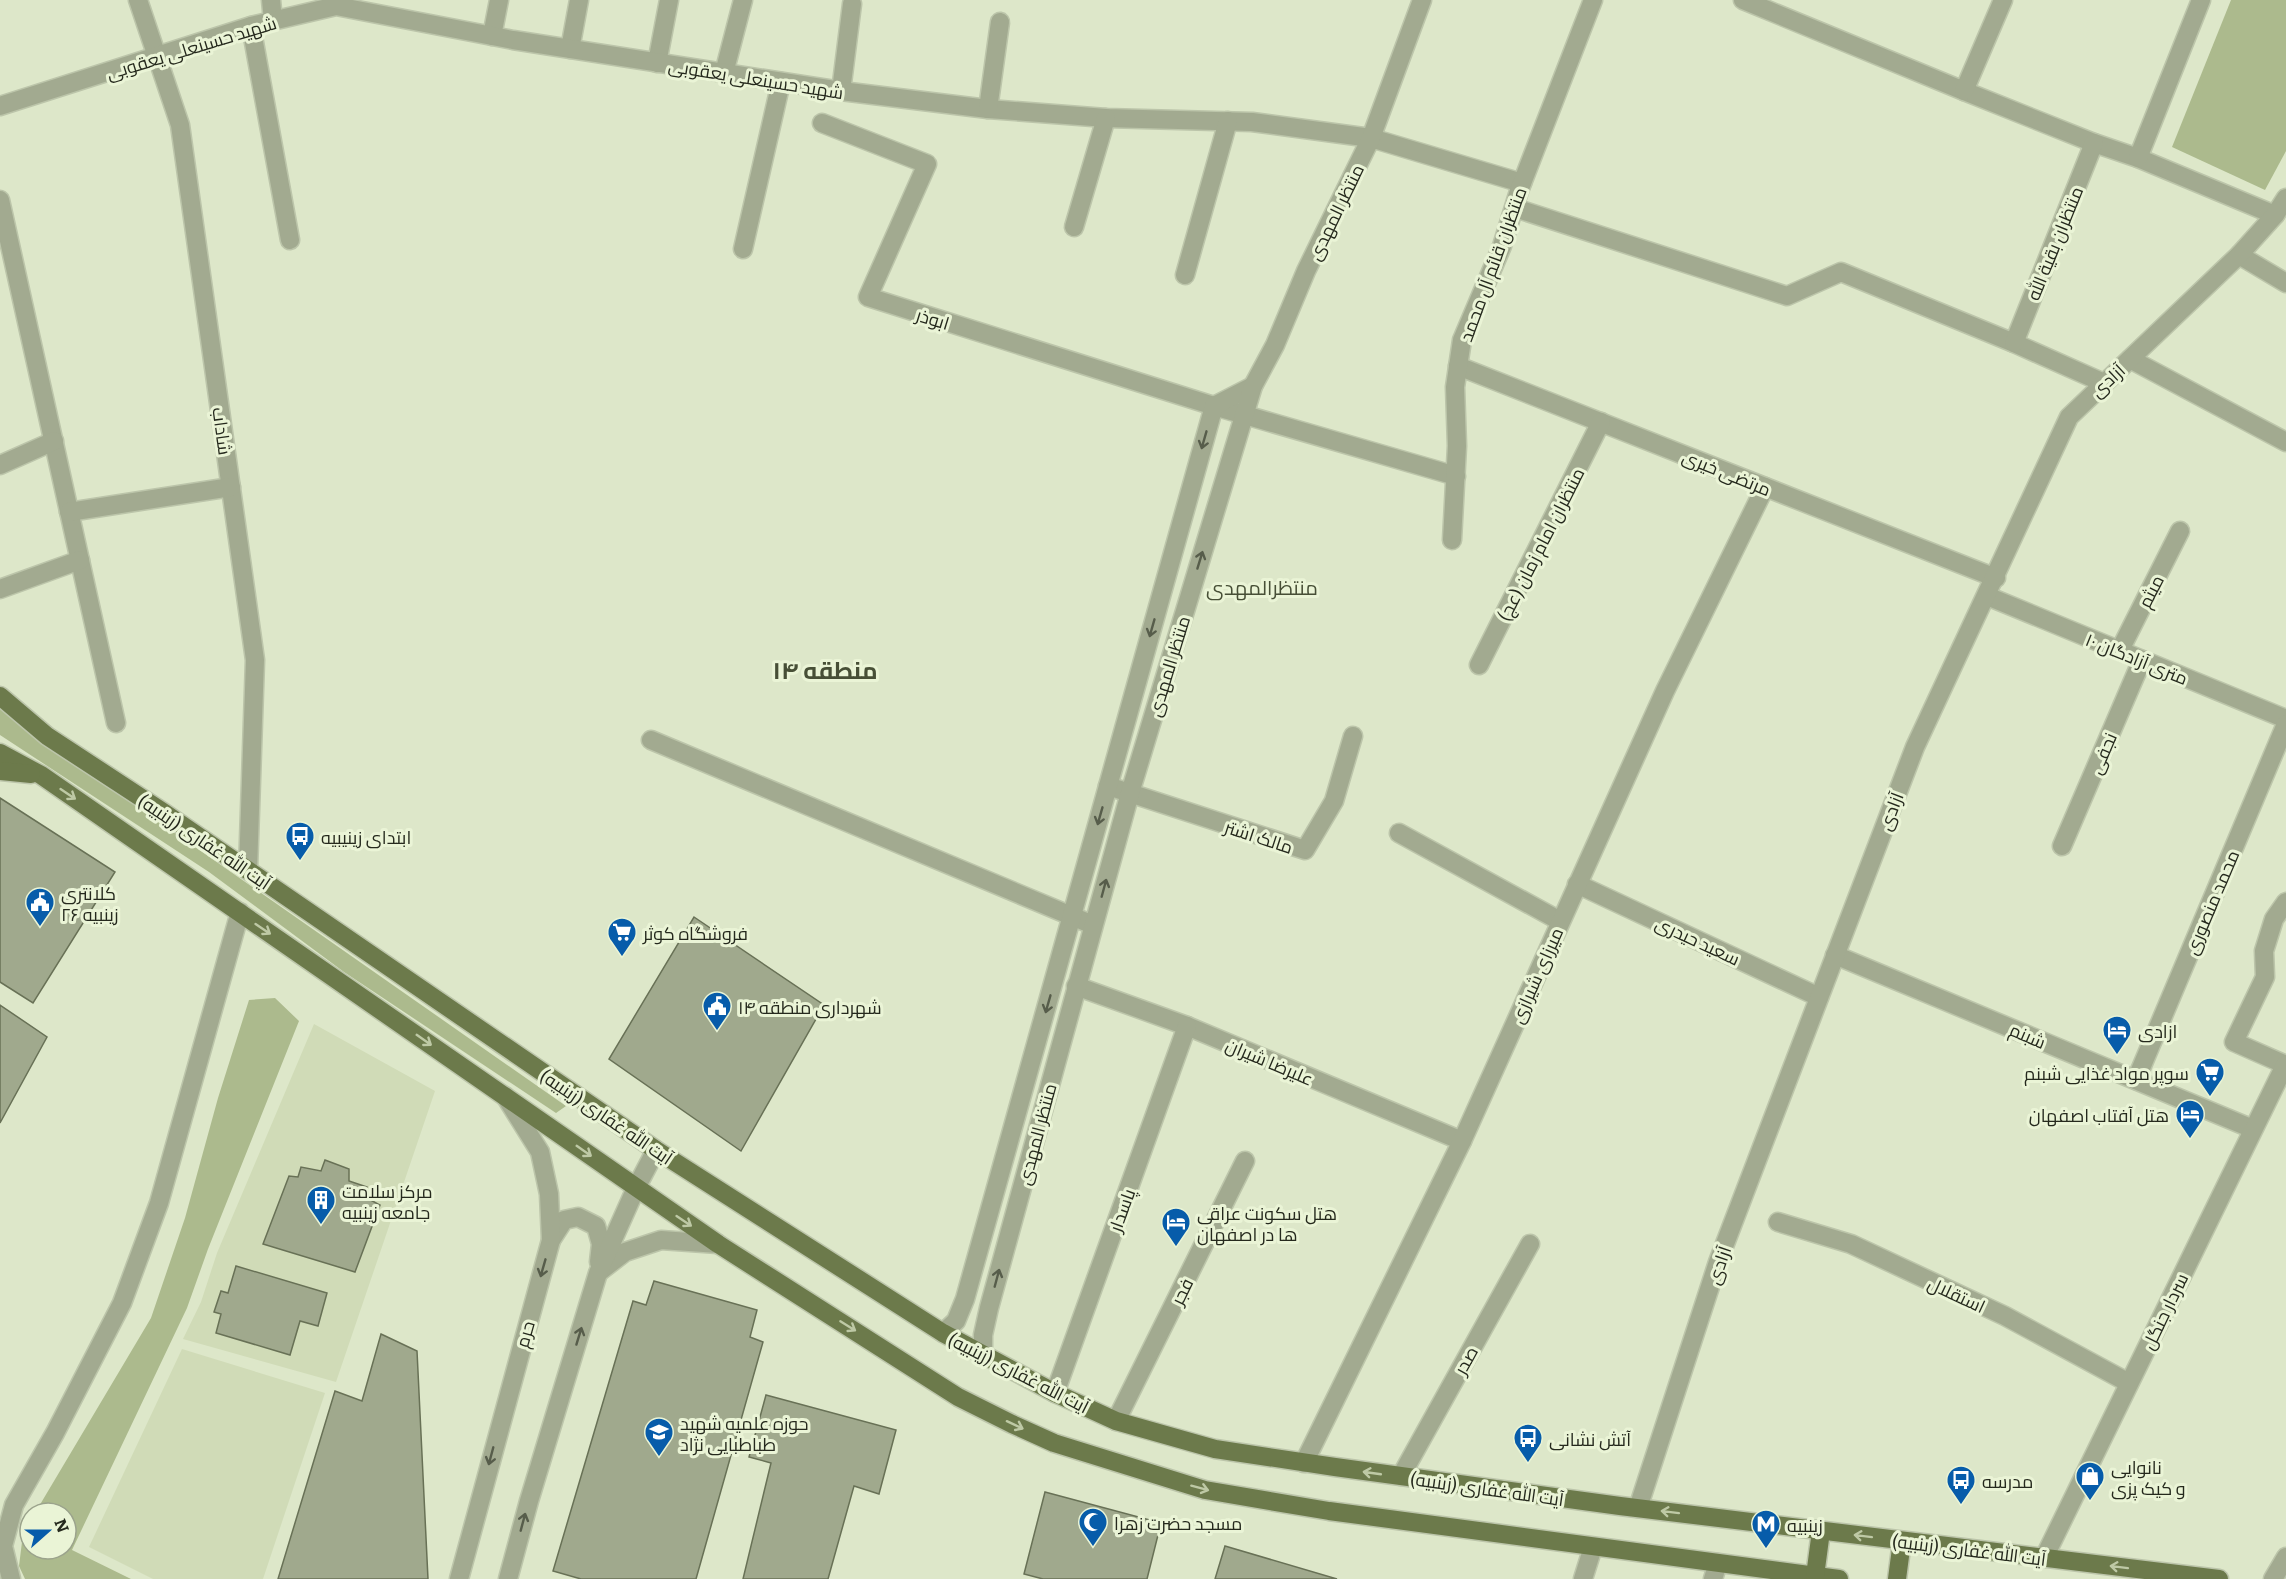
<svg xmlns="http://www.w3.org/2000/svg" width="2286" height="1579" font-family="Literata,Cairo,serif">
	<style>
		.built { fill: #d0dbb7 }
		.green { fill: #acba8d }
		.building { fill: #a0a98d; stroke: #687156; stroke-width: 1.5 }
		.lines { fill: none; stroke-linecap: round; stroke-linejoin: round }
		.minor-casing { stroke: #bcc5aa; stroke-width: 21 }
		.tertiary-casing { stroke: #bcc5aa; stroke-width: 21 }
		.primary-casing { stroke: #bcc5aa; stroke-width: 21 }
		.minor { stroke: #a2aa90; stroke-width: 18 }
		.tertiary { stroke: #a2aa90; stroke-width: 18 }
		.primary { stroke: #6c7a4b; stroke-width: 18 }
		.oneway { stroke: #575d4b }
		.oneway2 { stroke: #bec9a5 }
		.labels { text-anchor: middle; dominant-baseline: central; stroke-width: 6; stroke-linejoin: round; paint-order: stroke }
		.street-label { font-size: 18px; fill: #25291d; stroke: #eaf4d6 }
		.poi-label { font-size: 18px; fill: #25291d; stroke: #eaf4d6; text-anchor: start }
		.neighbourhood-label { font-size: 20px; fill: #474f36; stroke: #eaf4d6 }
		.district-label { font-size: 24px; font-weight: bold; fill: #474f36; stroke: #eaf4d6 }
	</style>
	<rect width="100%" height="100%" fill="#dde7c9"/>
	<g class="built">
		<polygon points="314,1024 435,1091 336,1382 183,1339 201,1302 217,1253"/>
		<polygon points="182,1349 325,1393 263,1579 153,1579 89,1547"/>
	</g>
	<g class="green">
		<polygon points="2231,0 2286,0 2286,151 2265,190 2172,147"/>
		<polygon points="0,708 42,744 95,777 566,1106 556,1113 344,972 209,872 0,735"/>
		<polygon points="275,998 299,1021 208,1249 187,1308 72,1550 131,1579 25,1579 19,1566 23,1534 30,1522 30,1549 66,1549 66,1513 35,1513 151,1318 185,1218 218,1098 249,1000"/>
	</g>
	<g class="building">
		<polygon points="0,798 115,872 33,1003 0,982"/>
		<polygon points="694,917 824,1005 741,1151 609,1059"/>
		<polygon points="0,1005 47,1037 0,1123"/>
		<polygon points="325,1160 349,1169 349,1181 367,1187 365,1197 380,1205 355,1272 263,1244 289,1176 298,1177 301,1167 321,1171"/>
		<polygon points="236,1266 327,1293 318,1326 300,1321 290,1355 216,1333 221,1314 214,1312 221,1291 228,1293"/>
		<polygon points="654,1281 757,1310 750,1337 763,1342 696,1579 581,1579 553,1571 633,1301 646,1305"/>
		<polygon points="381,1334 417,1351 428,1579 278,1579 335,1391 362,1401"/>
		<polygon points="766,1395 896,1430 879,1494 854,1486 828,1579 743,1579 771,1463 749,1457"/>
		<polygon points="1045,1492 1161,1523 1147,1579 1043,1579 1024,1574"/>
		<polygon points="1225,1546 1337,1579 1215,1579"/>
	</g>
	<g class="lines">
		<g class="minor-casing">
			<g id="minor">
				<polyline points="138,0 180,125 255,660 248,870"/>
				<polyline points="271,0 273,21"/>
				<polyline points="1743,0 1964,91 2094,143 2138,158 2275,215"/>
				<polyline points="251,26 290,240"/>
				<polyline points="492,36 499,0"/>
				<polyline points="570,49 579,0"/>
				<polyline points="657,63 669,0"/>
				<polyline points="724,73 743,0"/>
				<polyline points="841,91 852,4"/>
				<polyline points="1964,91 2003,0"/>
				<polyline points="0,106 251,26 336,6 513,40 841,91 988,109 1106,118 1252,122 1371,138 1522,183"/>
				<polyline points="988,109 1000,22"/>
				<polyline points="822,123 927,164 868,297 1214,406 1456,476"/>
				<polyline points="2138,158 2201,0"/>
				<polyline points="0,200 116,723"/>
				<polyline points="1515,208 1787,296 1841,272 2014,343 2104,383"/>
				<polyline points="1074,227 1106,118"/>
				<polyline points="743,249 781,82"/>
				<polyline points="2239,255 2286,283"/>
				<polyline points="1185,275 1228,121"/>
				<polyline points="2014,343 2094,143"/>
				<polyline points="2130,359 2286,442"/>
				<polyline points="1458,366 1996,578"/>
				<polyline points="0,465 54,441"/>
				<polyline points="69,512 231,487"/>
				<polyline points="1452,540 1457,446 1455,387 1462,340 1502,246 1519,191 1593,0"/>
				<polyline points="0,589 80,560"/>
				<polyline points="1987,596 2286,719"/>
				<polyline points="2120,650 2180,531"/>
				<polyline points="1479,665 1601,422"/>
				<polyline points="651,740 1093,925"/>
				<polyline points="1108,786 1305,850 1334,801 1353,736"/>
				<polyline points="1399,833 1560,921"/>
				<polyline points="2062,846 2142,660"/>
				<polyline points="1577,884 1819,997"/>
				<polyline points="2286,902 2274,919 2264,951 2265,977 2234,1042 2286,1065"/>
				<polyline points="1835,955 2253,1129"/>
				<polyline points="1076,986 1187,1026 1462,1141"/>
				<polyline points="2136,1080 2286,724"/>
				<polyline points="1778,1222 1851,1244 2005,1316 2129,1383"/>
				<polyline points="1055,1393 1187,1026"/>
				<polyline points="1116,1421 1245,1161"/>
				<polyline points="1304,1463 1462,1141 1665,691 1765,487"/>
				<polyline points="1401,1476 1530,1244"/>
				<polyline points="2044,1558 2285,1065"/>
				<polyline points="11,1579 3,1546 14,1505 55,1433 122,1303 159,1203 240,912"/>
				<polyline points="1583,1579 1593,1547"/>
				<polyline points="1713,1579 1718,1563"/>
				<polyline points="2273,1579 2286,1557"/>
			</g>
		</g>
		<g class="tertiary-casing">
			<g id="tertiary">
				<polyline points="551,1240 564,1220 578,1217 596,1226 601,1244 599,1262"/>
				<polyline points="599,1272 625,1252 661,1240 718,1244"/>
				<polyline points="943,1333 956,1321 965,1299 1214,406 1253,386"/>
				<polyline points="983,1356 983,1335 989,1308 1130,793 1253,386 1275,345 1306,271 1371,138 1422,0"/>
				<polyline points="1638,1508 1718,1262 1915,747 2069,417 2239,255 2275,215 2286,198"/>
				<polyline points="459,1579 551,1240 549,1194 540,1152 505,1096"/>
				<polyline points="508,1579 529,1501 598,1273 636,1188 656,1150"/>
			</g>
		</g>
		<g class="primary-casing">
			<g id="primary">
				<polyline points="0,696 47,736 163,812 656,1150 943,1333 1055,1393 1116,1421 1215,1449 1335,1467 1620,1506 2219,1579"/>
				<polyline points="0,753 41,775 139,843 718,1244 958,1397 1012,1424 1054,1443 1205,1490 1329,1511 1839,1579"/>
				<polyline points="0,771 31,774"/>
				<polyline points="1815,1576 1821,1531"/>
				<polyline points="1897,1579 1902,1541"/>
			</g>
		</g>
		<use href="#minor" class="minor"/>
		<use href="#tertiary" class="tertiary"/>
		<use href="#primary" class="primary"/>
	</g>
	<defs><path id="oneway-shaft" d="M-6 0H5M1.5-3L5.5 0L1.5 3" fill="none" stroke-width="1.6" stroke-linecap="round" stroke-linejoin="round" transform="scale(1.5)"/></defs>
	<g class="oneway">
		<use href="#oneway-shaft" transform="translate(1204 440) rotate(106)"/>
		<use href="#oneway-shaft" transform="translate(1200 560) rotate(-73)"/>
		<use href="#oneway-shaft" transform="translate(1152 628) rotate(106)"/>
		<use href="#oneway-shaft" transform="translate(1100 816) rotate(106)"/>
		<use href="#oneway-shaft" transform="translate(1104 888) rotate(-75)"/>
		<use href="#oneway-shaft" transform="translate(1048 1004) rotate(106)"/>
		<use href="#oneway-shaft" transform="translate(543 1268) rotate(106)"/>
		<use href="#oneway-shaft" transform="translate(997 1278) rotate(-75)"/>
		<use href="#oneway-shaft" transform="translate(579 1336) rotate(-73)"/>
		<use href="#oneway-shaft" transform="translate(491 1456) rotate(105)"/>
		<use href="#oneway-shaft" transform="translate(523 1522) rotate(-75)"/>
	</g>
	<g class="oneway2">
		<use href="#oneway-shaft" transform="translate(68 794) rotate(34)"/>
		<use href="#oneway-shaft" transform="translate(263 929) rotate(34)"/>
		<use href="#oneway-shaft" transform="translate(424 1040) rotate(35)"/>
		<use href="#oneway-shaft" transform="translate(584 1151) rotate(35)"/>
		<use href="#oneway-shaft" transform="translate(684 1221) rotate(34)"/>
		<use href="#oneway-shaft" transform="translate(848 1326) rotate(32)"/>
		<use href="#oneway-shaft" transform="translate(1015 1425) rotate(25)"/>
		<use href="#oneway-shaft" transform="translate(1372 1473) rotate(-172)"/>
		<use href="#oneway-shaft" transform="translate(1200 1488) rotate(15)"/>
		<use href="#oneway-shaft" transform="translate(1670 1512) rotate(-173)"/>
		<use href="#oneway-shaft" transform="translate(1863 1536) rotate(-173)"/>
		<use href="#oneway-shaft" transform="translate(2119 1567) rotate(-173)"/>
	</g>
	<defs>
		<g id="bus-pin" transform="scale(1.5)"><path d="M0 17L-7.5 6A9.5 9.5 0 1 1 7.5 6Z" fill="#075caa" stroke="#eaf4d6"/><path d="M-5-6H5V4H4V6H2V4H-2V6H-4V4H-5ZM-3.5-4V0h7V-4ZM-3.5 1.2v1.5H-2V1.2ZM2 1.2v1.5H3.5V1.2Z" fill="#fff"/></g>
		<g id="civic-pin" transform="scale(1.5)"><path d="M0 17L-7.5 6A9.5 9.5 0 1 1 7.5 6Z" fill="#075caa" stroke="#eaf4d6"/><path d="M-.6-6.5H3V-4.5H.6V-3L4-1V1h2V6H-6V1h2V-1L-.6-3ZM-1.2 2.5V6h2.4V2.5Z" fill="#fff"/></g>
		<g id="supermarket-pin" transform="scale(1.5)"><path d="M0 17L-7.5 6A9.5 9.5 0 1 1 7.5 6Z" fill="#075caa" stroke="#eaf4d6"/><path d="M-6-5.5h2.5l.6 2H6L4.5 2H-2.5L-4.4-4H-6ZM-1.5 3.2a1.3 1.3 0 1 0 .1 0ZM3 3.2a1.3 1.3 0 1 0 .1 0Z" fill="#fff"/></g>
		<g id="hotel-pin" transform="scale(1.5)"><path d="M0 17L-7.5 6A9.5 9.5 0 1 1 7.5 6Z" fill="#075caa" stroke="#eaf4d6"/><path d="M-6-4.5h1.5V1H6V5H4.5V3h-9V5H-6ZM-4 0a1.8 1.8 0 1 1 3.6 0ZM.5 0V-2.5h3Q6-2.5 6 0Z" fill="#fff"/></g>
		<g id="building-pin" transform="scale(1.5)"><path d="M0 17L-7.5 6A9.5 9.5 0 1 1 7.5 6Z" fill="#075caa" stroke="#eaf4d6"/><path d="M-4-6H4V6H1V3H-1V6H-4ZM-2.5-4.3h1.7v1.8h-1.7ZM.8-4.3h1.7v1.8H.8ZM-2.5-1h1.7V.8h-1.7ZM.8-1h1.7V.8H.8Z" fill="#fff"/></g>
		<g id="school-pin" transform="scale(1.5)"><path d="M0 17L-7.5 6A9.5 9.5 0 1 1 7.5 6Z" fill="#075caa" stroke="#eaf4d6"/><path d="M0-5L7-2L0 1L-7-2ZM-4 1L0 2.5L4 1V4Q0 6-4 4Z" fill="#fff"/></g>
		<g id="shop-pin" transform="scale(1.5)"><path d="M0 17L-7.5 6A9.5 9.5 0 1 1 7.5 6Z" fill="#075caa" stroke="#eaf4d6"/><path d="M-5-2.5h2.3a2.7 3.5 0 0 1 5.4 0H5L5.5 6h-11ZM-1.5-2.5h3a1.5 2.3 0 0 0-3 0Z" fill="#fff"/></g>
		<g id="mosque-pin" transform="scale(1.5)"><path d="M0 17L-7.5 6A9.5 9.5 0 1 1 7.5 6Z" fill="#075caa" stroke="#eaf4d6"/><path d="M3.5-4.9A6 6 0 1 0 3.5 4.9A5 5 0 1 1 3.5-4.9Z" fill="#fff"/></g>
		<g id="metro-pin" transform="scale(1.5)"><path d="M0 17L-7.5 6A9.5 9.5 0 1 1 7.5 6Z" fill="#075caa" stroke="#eaf4d6"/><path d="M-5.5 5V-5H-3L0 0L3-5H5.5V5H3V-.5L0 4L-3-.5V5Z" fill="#fff"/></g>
	</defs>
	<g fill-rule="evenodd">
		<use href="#bus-pin" x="300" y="836"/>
		<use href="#civic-pin" x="40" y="902"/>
		<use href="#supermarket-pin" x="622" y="932"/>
		<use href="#civic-pin" x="717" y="1006"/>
		<use href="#hotel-pin" x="2117" y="1030"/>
		<use href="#supermarket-pin" x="2210" y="1072"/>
		<use href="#hotel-pin" x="2190" y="1114"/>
		<use href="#building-pin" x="321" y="1200"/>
		<use href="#hotel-pin" x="1176" y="1222"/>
		<use href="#school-pin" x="659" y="1432"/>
		<use href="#bus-pin" x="1528" y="1438"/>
		<use href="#shop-pin" x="2090" y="1476"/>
		<use href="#bus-pin" x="1961" y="1480"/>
		<use href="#mosque-pin" x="1093" y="1522"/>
		<use href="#metro-pin" x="1766" y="1524"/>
	</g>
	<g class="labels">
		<g class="street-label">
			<text transform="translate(191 47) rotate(-17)">شهید حسینعلی یعقوبی</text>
			<text transform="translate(756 78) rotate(9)">شهید حسینعلی یعقوبی</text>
			<text transform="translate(1335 212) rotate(-64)">منتظر المهدی</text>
			<text transform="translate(2054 243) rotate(-68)">منتظران بقیة الله</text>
			<text transform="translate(1492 264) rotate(-70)">منتظران قائم آل محمد</text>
			<text transform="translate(933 318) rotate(17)">ابوذر</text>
			<text transform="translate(2107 380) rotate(-43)">آزادی</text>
			<text transform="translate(223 431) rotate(82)">شاداب</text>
			<text transform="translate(1727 472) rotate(22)">مرتضی خیری</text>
			<text transform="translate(1540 544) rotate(-63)">منتظران امام زمان (عج)</text>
			<text transform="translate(2150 591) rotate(-63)">میثم</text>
			<text transform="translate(2137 658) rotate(22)">۱۰ متری آزادگان</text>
			<text transform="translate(1168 666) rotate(-73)">منتظر المهدی</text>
			<text transform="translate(2102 753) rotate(-67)">نجفی</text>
			<text transform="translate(1890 811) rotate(-69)">آزادی</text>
			<text transform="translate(1259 836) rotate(18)">مالک اشتر</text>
			<text transform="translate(205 841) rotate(34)">آیت الله غفاری (زینبیه)</text>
			<text transform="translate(2211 902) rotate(-67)">محمد منصوری</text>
			<text transform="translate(1698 940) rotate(25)">سعید حیدری</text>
			<text transform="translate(1536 975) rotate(-66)">میرزای شیرازی</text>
			<text transform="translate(2028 1035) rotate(23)">شبنم</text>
			<text transform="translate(1270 1061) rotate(23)">علیرضا شیران</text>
			<text transform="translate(607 1116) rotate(34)">آیت الله غفاری (زینبیه)</text>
			<text transform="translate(1036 1134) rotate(-75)">منتظر المهدی</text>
			<text transform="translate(1121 1210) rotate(-70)">پاسدار</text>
			<text transform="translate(1718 1265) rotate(-71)">آزادی</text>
			<text transform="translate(1181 1291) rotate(-64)">فجر</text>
			<text transform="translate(1957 1294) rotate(25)">استقلال</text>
			<text transform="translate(2164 1311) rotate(-64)">سردار جنگل</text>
			<text transform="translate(524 1334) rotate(-74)">حرم</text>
			<text transform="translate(1465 1360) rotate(-61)">صدر</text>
			<text transform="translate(1019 1372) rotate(27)">آیت الله غفاری (زینبیه)</text>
			<text transform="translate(1487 1488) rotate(8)">آیت الله غفاری (زینبیه)</text>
			<text transform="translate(1969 1549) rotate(7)">آیت الله غفاری (زینبیه)</text>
		</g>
		<g class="poi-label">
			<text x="321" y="836">ابتدای زینیبیه</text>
			<text x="61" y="892">کلانتری<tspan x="61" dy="21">۲۶ زینبیه</tspan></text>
			<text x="643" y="932">فروشگاه کوثر</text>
			<text x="738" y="1006">شهرداری منطقه ۱۴</text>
			<text x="2138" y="1030">ازادی</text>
			<text x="2189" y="1072" text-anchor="end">سوپر مواد غذایی شبنم</text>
			<text x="2169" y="1114" text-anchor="end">هتل آفتاب اصفهان</text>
			<text x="342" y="1190">مرکز سلامت<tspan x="342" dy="21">جامعه زینبیه</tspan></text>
			<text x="1197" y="1212">هتل سکونت عراقی<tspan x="1197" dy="21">ها در اصفهان</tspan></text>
			<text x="680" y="1422">حوزه علمیه شهید<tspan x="680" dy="21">طباطبایی نژاد</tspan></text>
			<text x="1549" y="1438">آتش نشانی</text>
			<text x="2111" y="1466">نانوایی<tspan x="2111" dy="21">و کیک پزی</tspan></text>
			<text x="1982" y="1480">مدرسه</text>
			<text x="1114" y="1522">مسجد حضرت زهرا</text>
			<text x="1787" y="1524">زینبیه</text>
		</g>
		<g class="neighbourhood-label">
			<text x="1262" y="586">منتظرالمهدی</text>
		</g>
		<g class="district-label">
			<text x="825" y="668">منطقه ۱۴</text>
		</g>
	</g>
	<g transform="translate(48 1531) rotate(69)"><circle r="28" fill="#eaf4d6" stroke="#9ba38c" stroke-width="1.5"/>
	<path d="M0-4.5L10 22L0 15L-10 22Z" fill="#075caa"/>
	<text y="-9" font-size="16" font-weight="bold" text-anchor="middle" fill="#25291d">N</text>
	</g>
</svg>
